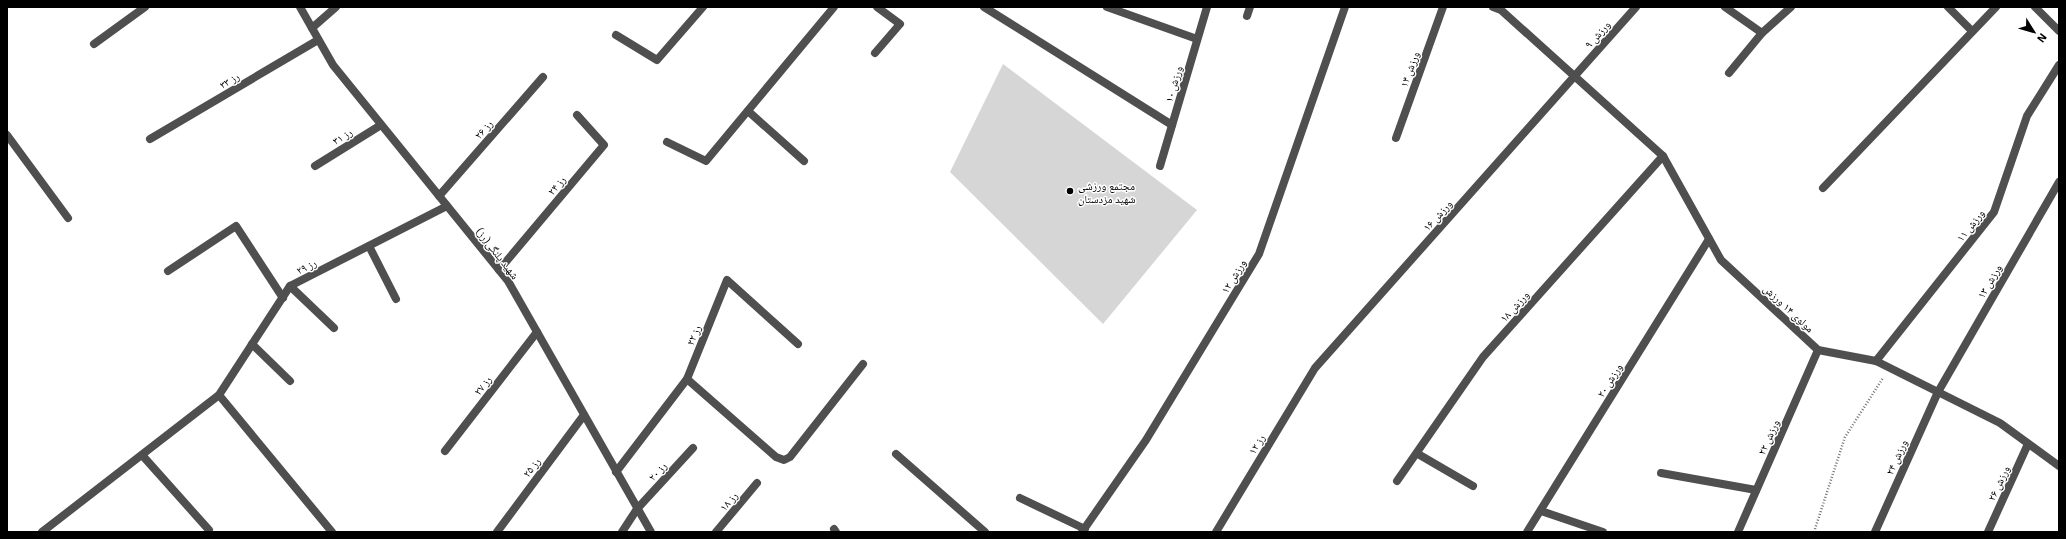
<svg xmlns="http://www.w3.org/2000/svg" width="2066" height="539" font-family="'Exo 2','Noto Naskh Arabic',sans-serif">
	<style>
		.green { fill: #d6d6d6 }
		.lines { fill: none; stroke-linecap: round; stroke-linejoin: round }
		.path { stroke: #717171; stroke-width: 2.5; stroke-dasharray: 1 2; stroke-linecap: butt }
		.minor { stroke: #4f4f4f; stroke-width: 8 }
		.tertiary { stroke: #4f4f4f; stroke-width: 8 }
		.poi-dot { fill: #000; stroke: #fff; stroke-width: 1.5 }
		.labels { text-anchor: middle; dominant-baseline: central; stroke-width: 3; stroke-linejoin: round; paint-order: stroke }
		.street-label { font-size: 11px; fill: #000; stroke: #fff }
		.poi-label { font-size: 11px; fill: #000; stroke: #fff; text-anchor: start }
	</style>
	<rect width="100%" height="100%" fill="#fff"/>
	<polygon class="green" points="1003,64 1197,210 1103,324 950,172"/>
	<g class="lines">
		<polyline class="path" points="1814,532 1845,437 1883,378"/>
		<g class="minor">
			<polyline points="984,7 1172,125"/>
			<polyline points="1107,7 1197,39"/>
			<polyline points="1725,7 1762,33"/>
			<polyline points="1948,7 1972,31"/>
			<polyline points="2035,7 2059,31"/>
			<polyline points="1247,16 1250,7"/>
			<polyline points="312,28 336,7"/>
			<polyline points="616,35 657,60 703,7"/>
			<polyline points="94,44 145,7"/>
			<polyline points="875,53 900,24 877,7"/>
			<polyline points="1729,73 1762,33 1791,7"/>
			<polyline points="748,111 804,161"/>
			<polyline points="7,135 68,218"/>
			<polyline points="1396,138 1443,7"/>
			<polyline points="150,139 318,40"/>
			<polyline points="667,142 706,161 834,7"/>
			<polyline points="315,166 381,125"/>
			<polyline points="1160,166 1207,7"/>
			<polyline points="1823,188 1996,7"/>
			<polyline points="439,196 543,77"/>
			<polyline points="369,246 396,299"/>
			<polyline points="499,270 604,145 577,115"/>
			<polyline points="168,271 236,226 283,298"/>
			<polyline points="290,286 334,328"/>
			<polyline points="252,344 290,381"/>
			<polyline points="1876,361 1994,212 2027,116 2059,65"/>
			<polyline points="687,379 776,457 784,460 790,457 863,364"/>
			<polyline points="219,395 332,532"/>
			<polyline points="445,451 537,332"/>
			<polyline points="896,454 985,532"/>
			<polyline points="1418,454 1473,486"/>
			<polyline points="142,455 209,530"/>
			<polyline points="616,472 687,379 727,280 798,344"/>
			<polyline points="1661,473 1756,490"/>
			<polyline points="1397,481 1483,357 1663,156"/>
			<polyline points="1020,498 1085,529"/>
			<polyline points="1541,511 1603,532"/>
			<polyline points="834,529 836,532"/>
			<polyline points="42,532 219,395 290,286 447,206"/>
			<polyline points="497,532 584,415"/>
			<polyline points="622,532 637,509 693,448"/>
			<polyline points="716,532 757,483"/>
			<polyline points="1082,532 1146,440 1259,254 1345,7"/>
			<polyline points="1216,532 1315,368 1636,7"/>
			<polyline points="1527,532 1709,239"/>
			<polyline points="1738,532 1818,350"/>
			<polyline points="1875,532 1938,392 2059,182"/>
			<polyline points="1988,532 2028,444"/>
		</g>
		<g class="tertiary">
			<polyline points="300,7 333,65 508,281 651,532"/>
			<polyline points="1493,7 1501,10 1663,156 1721,260 1818,350 1876,361 2000,423 2059,466"/>
		</g>
	</g>
	<circle class="poi-dot" cx="1070" cy="191" r="4"/>
	<g class="labels">
		<g class="street-label">
			<text transform="translate(1597 34) rotate(-49)">ورزش ۹</text>
			<text transform="translate(1409 69) rotate(-70)">ورزش ۱۴</text>
			<text transform="translate(229 80) rotate(-31)">رز ۳۳</text>
			<text transform="translate(1173 84) rotate(-74)">ورزش ۱۰</text>
			<text transform="translate(483 129) rotate(-49)">رز ۲۶</text>
			<text transform="translate(342 136) rotate(-32)">رز ۳۱</text>
			<text transform="translate(556 185) rotate(-50)">رز ۲۴</text>
			<text transform="translate(1437 215) rotate(-48)">ورزش ۱۶</text>
			<text transform="translate(1970 225) rotate(-52)">ورزش ۱۱</text>
			<text transform="translate(498 253) rotate(52)">شهید پلنگی(رز)</text>
			<text transform="translate(306 266) rotate(-27)">رز ۲۹</text>
			<text transform="translate(1233 276) rotate(-59)">ورزش ۱۲</text>
			<text transform="translate(1989 281) rotate(-60)">ورزش ۱۳</text>
			<text transform="translate(1514 306) rotate(-48)">ورزش ۱۸</text>
			<text transform="translate(1789 308) rotate(43)">مولوی ۱۴ ورزش</text>
			<text transform="translate(693 335) rotate(-68)">رز ۲۲</text>
			<text transform="translate(1609 380) rotate(-58)">ورزش ۲۰</text>
			<text transform="translate(482 385) rotate(-52)">رز ۲۷</text>
			<text transform="translate(1768 437) rotate(-66)">ورزش ۲۲</text>
			<text transform="translate(1256 444) rotate(-59)">رز ۱۲</text>
			<text transform="translate(1896 457) rotate(-66)">ورزش ۲۴</text>
			<text transform="translate(531 467) rotate(-53)">رز ۲۵</text>
			<text transform="translate(657 471) rotate(-47)">رز ۲۰</text>
			<text transform="translate(1998 483) rotate(-65)">ورزش ۲۶</text>
			<text transform="translate(728 501) rotate(-50)">رز ۱۸</text>
		</g>
		<g class="poi-label">
			<text x="1078" y="185">مجتمع ورزشی<tspan x="1078" dy="13">شهید مزدستان</tspan></text>
		</g>
	</g>
	<rect width="2066" height="539" fill="none" stroke="#000000" stroke-width="16"/>
	<g transform="translate(2034 32) rotate(127)" stroke="#ffffff" stroke-width="3" paint-order="stroke">
	<path d="M0-3L7 15L0 10L-7 15Z" fill="#000000"/>
	<text y="-6" font-size="11" font-weight="bold" text-anchor="middle" fill="#000000">N</text>
	</g>
</svg>
